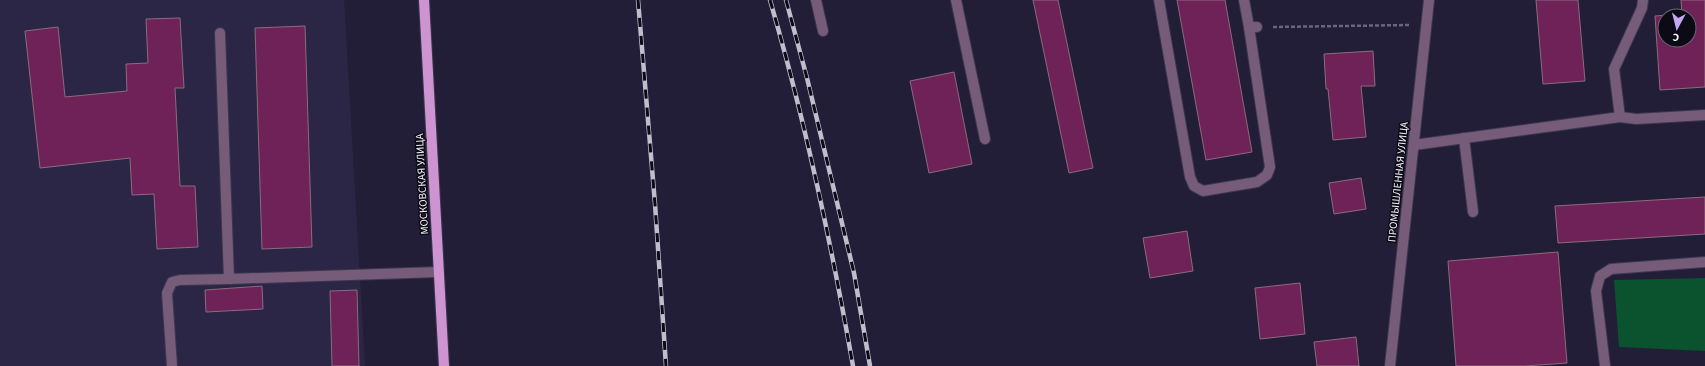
<svg xmlns="http://www.w3.org/2000/svg" width="1705" height="366" font-family="'Source Sans 3',sans-serif">
	<style>
		.built { fill: #2c2646 }
		.green { fill: #0b522f }
		.building { fill: #6f2257; stroke: #8a6b7e; fill-rule: evenodd }
		.lines { fill: none; stroke-linecap: round; stroke-linejoin: round }
		.lane-casing { stroke: #3c384f; stroke-width: 12 }
		.street-casing { stroke: #3c384f; stroke-width: 12 }
		.primary-casing { stroke: #3c384f; stroke-width: 12 }
		.path { stroke: #6a667a; stroke-width: 2.5; stroke-dasharray: 4 2; stroke-linecap: butt }
		.lane { stroke: #775c79; stroke-width: 10 }
		.street { stroke: #775c79; stroke-width: 10 }
		.primary { stroke: #cd94d1; stroke-width: 10 }
		.rail-casing { stroke: #c0becc; stroke-width: 4.5 }
		.rail { stroke: #0c0a15; stroke-width: 3; stroke-dasharray: 9; stroke-linecap: butt }
		.labels { text-anchor: middle; dominant-baseline: central; stroke-width: 3; stroke-linejoin: round; paint-order: stroke }
		.street-label { font-size: 11px; fill: #f4f3fd; stroke: #0c0a15 }
	</style>
	<rect width="100%" height="100%" fill="#231e37"/>
	<polygon class="built" points="0,0 344,0 365,366 0,366"/>
	<polygon class="green" points="1705,278 1705,351 1619,347 1614,280"/>
	<g class="building">
		<polygon points="1033,0 1058,0 1093,168 1069,173"/>
		<polygon points="1177,0 1225,0 1252,152 1206,160"/>
		<polygon points="1536,0 1578,0 1585,81 1543,84"/>
		<path d="M1681 0H1705V87L1660 90 1655 16 1682 14ZM1665 16H1689V40H1665Z"/>
		<polygon points="180,18 184,88 175,88 180,186 195,186 198,247 157,249 154,194 132,195 130,158 40,168 25,31 58,27 65,97 127,91 126,64 148,63 146,19"/>
		<polygon points="305,26 312,247 262,249 255,28"/>
		<polygon points="1373,51 1375,86 1361,86 1366,137 1333,140 1328,89 1326,89 1324,54"/>
		<polygon points="954,72 972,164 929,173 910,81"/>
		<polygon points="1361,178 1366,209 1334,214 1329,183"/>
		<polygon points="1705,197 1705,234 1558,243 1555,206"/>
		<polygon points="1187,231 1193,271 1150,278 1143,238"/>
		<polygon points="1558,252 1567,363 1525,366 1456,366 1448,261"/>
		<polygon points="1300,283 1305,334 1260,339 1255,288"/>
		<polygon points="262,286 263,309 206,312 205,290"/>
		<polygon points="357,290 359,366 332,366 330,291"/>
		<polygon points="1356,337 1359,366 1317,366 1314,342"/>
	</g>
	<g class="lines">
		<g class="lane-casing">
			<g id="lane">
				<polyline points="816,0 823,31"/>
				<polyline points="956,0 985,139"/>
				<polyline points="1159,0 1190,177 1194,186 1203,191 1257,182 1267,175 1270,167 1249,27 1257,27"/>
				<polyline points="1244,0 1249,27"/>
				<polyline points="1643,0 1642,8 1614,69 1620,117 1636,119 1705,115"/>
				<polyline points="220,33 229,279 438,272"/>
				<polyline points="1464,138 1473,212"/>
				<polyline points="1414,145 1620,117"/>
				<polyline points="172,366 167,293 172,282 180,280 229,279"/>
				<polyline points="1605,366 1596,291 1600,276 1611,269 1705,262"/>
			</g>
		</g>
		<g class="street-casing">
			<polyline id="street" points="1390,366 1429,0"/>
		</g>
		<g class="primary-casing">
			<polyline id="primary" points="424,0 444,366"/>
		</g>
		<polyline class="path" points="1273,27 1410,25"/>
		<use href="#lane" class="lane"/>
		<use href="#street" class="street"/>
		<use href="#primary" class="primary"/>
		<g class="rail-casing">
			<g id="rail">
				<polyline points="638,0 655,204 666,366"/>
				<path d="M770 0C805 120 831 242 853 366"/>
				<polyline points="786,0 807,78 854,273 870,366"/>
			</g>
		</g>
		<use href="#rail" class="rail"/>
	</g>
	<g class="labels">
		<g class="street-label">
			<text transform="translate(1398 182) rotate(-84)">ПРОМЫШЛЕННАЯ УЛИЦА</text>
			<text transform="translate(422 184) rotate(-93)">МОСКОВСКАЯ УЛИЦА</text>
		</g>
	</g>
	<g transform="translate(1677 28) rotate(187)"><circle r="19" fill="#0c0a15" stroke="#696772"/>
	<path d="M0-3L7 15L0 10L-7 15Z" fill="#c2a8f3"/>
	<text y="-6" font-size="11" font-weight="bold" text-anchor="middle" fill="#f4f3fd">С</text>
	</g>
</svg>
